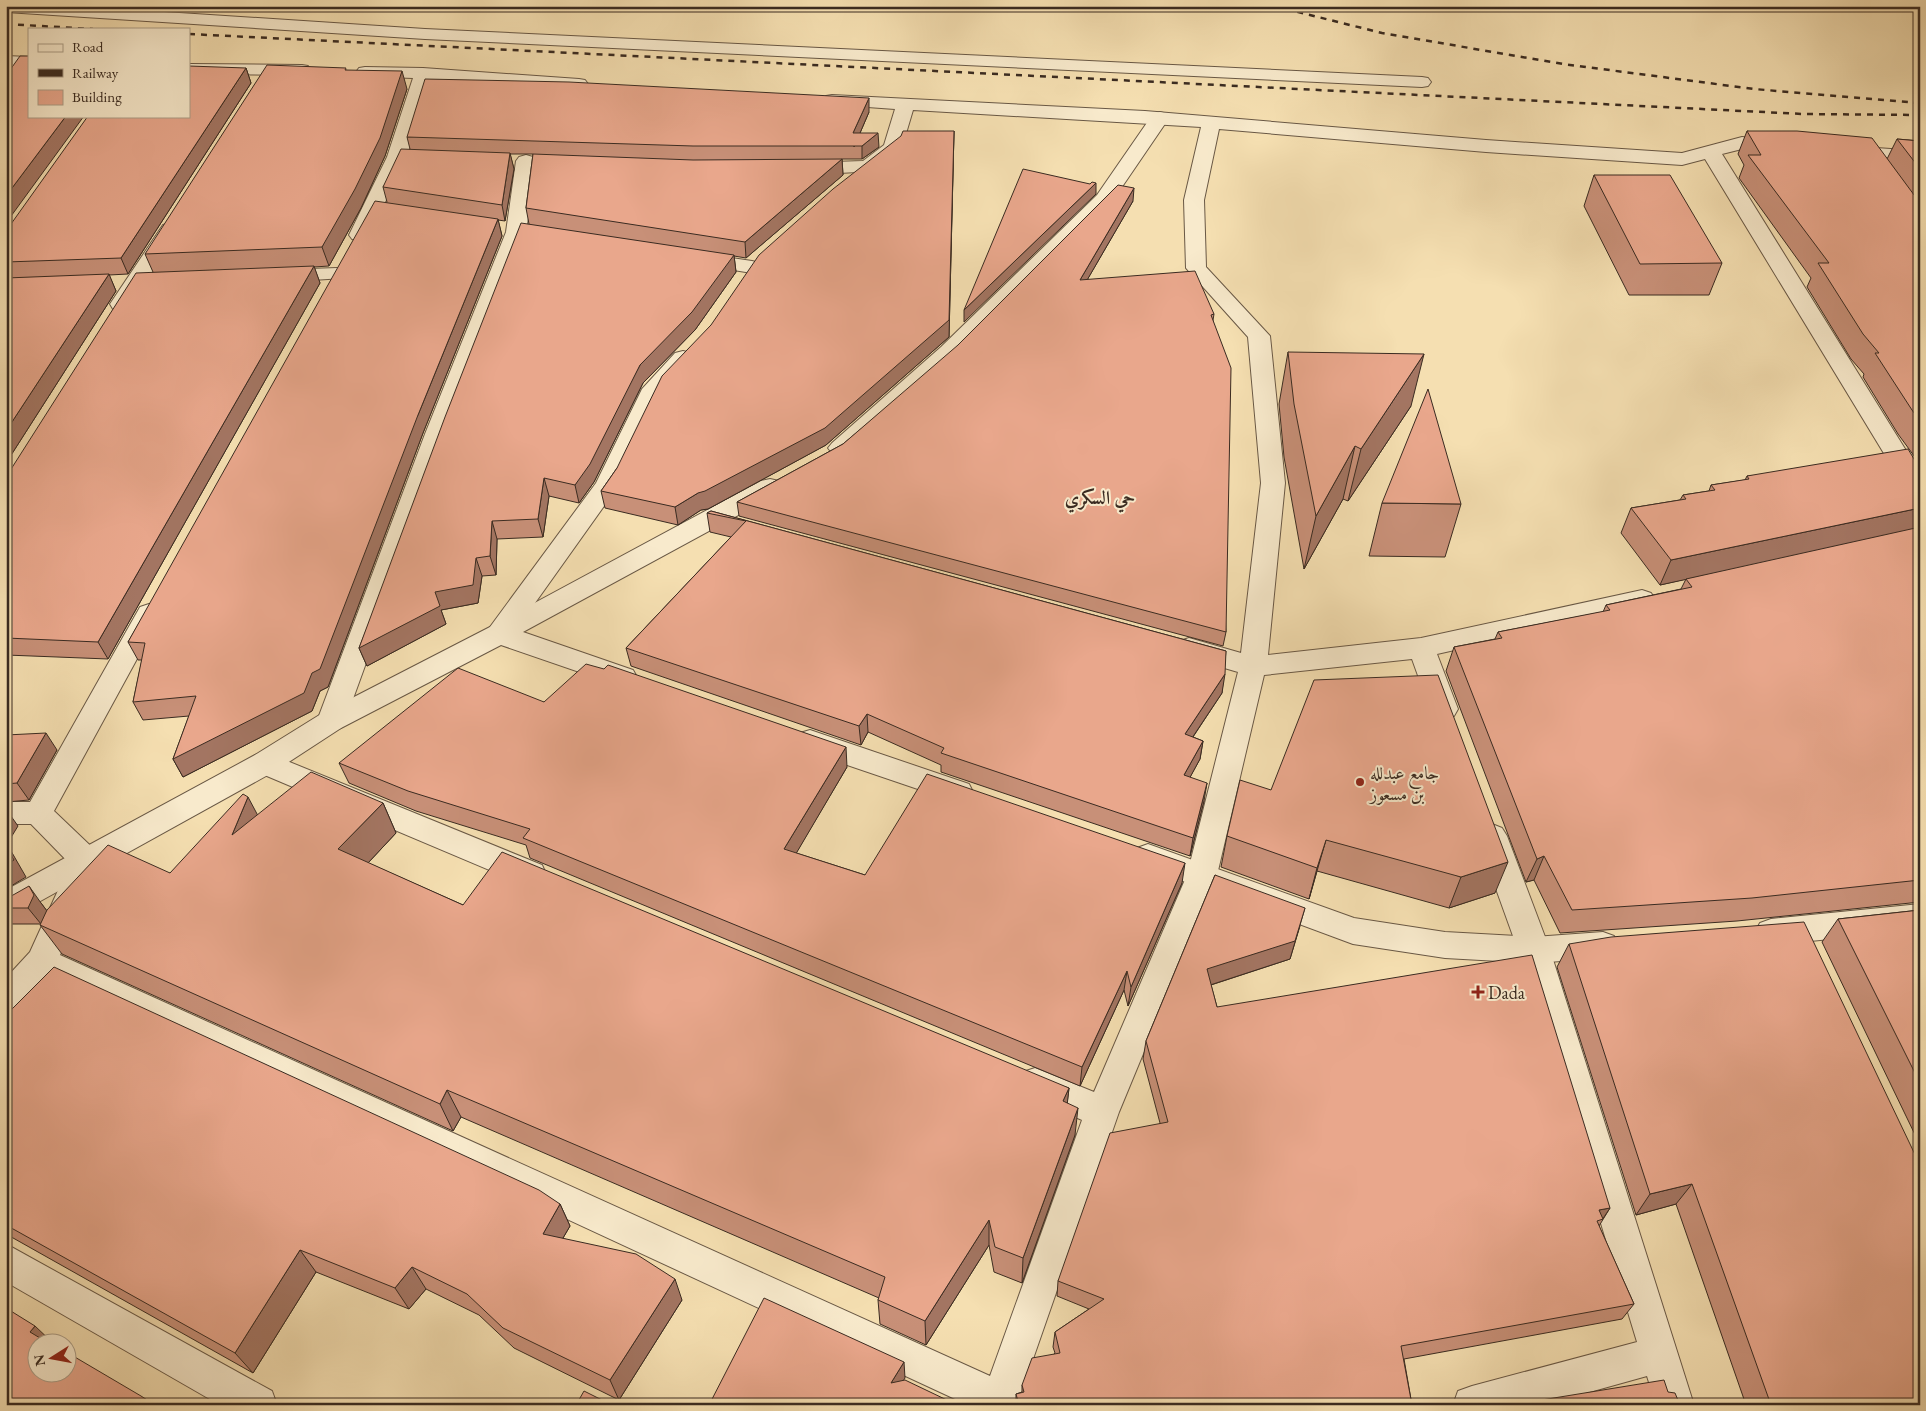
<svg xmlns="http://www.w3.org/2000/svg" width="1926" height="1411" font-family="'EB Garamond',Amiri,serif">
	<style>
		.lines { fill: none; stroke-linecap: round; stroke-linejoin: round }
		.minor-casing { stroke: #695845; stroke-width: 2 }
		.tertiary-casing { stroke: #695845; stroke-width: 2 }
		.path { stroke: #3a2b21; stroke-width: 2; stroke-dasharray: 2.5 2; stroke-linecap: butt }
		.minor { fill: #f8eacc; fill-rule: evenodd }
		.tertiary { fill: #f8eacc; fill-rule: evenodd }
		.rail { stroke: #3a2b21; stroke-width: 2.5; stroke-dasharray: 6 6; stroke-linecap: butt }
		.wall { fill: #c89078; stroke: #3a2b21 }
		.shaded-wall { fill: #a37562; stroke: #3a2b21 }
		.building { fill: #e9a78c; stroke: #3a2b21 }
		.poi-dot { fill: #8f2418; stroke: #f8eacc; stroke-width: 2 }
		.labels { text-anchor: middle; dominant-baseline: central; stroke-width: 4; stroke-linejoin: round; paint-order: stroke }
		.poi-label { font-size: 18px; fill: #3a2b21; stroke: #f8eacc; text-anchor: start }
		.neighbourhood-label { font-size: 19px; font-weight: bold; fill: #3a2b21; stroke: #f8eacc }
	</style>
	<rect width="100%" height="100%" fill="#f5dfb1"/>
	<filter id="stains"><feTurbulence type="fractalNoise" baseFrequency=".004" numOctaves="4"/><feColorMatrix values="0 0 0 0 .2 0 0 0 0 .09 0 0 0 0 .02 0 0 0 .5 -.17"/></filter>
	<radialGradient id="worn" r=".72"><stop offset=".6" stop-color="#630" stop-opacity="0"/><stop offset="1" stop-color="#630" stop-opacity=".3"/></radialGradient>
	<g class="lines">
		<g class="minor-casing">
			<g id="minor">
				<polygon points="6,6 72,6 425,29 1422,77 1428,78 1431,82 1428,86 1422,87 425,39 6,12"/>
				<polygon points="6,56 29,57 29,67 6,66"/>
				<polygon points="189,64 302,65 308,66 311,70 308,74 302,75 189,74"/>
				<polygon points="365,67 423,68 579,79 585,80 588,84 585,88 579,89 430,79 407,157 369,235 366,239 359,241 352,239 349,235 387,157 413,78 359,76 356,72 359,68"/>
				<polygon points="832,95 1145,111 1486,140 1682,153 1742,137 1786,142 1788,146 1786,150 1779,152 1742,149 1722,154 1920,473 1920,501 1911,499 1908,493 1705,159 1682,165 1486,152 1219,129 1204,200 1206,267 1270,336 1285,483 1268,655 1421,638 1642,590 1651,593 1655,599 1651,605 1642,608 1437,654 1458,709 1454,716 1444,719 1434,716 1430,709 1412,659 1264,675 1217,875 1119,1112 1017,1405 968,1405 47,978 17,1010 6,1014 6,978 30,952 70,864 31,824 6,824 6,802 30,802 140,607 149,604 158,607 162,613 54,811 97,852 101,861 60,955 990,1376 1082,1120 1023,1094 1018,1083 1023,1072 1035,1068 1094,1092 1187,875 1238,672 1180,655 1176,648 1180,641 1189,638 1241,653 1261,483 1248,337 1186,268 1184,200 1201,127 913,110 902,147 875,171 804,175 797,173 794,169 797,165 804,163 863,161 884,145 895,109 826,104 823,100 826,96"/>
				<polygon points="1847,146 1920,151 1920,163 1840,156 1838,152 1840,148"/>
				<polygon points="526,155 533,157 536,161 526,232 449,434 345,721 341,728 331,731 321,728 317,721 425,434 506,232 516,161 519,157"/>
				<polygon points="170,223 177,225 180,229 132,304 129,309 121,310 113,309 110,304 163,225"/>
				<polygon points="697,253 752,261 759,263 762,267 759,271 752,273 690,263 687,259 690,255"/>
				<polygon points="337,268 344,270 347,274 344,278 280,282 273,280 270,276 273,272 280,270"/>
				<polygon points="683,351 691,353 694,358 663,392 619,485 508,641 499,643 490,641 486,634 490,627 596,483 642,389 675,353"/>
				<polygon points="265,752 542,865 546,874 542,883 531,886 520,883 255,771 251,763 255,755"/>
				<polygon points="1492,824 1502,828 1507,836 1550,950 1694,1405 1656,1405 1647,1376 1543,1405 1453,1405 1458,1391 1472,1386 1637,1342 1518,950 1477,836 1482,828"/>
				<polygon points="6,1244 272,1391 277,1405 220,1405 6,1282"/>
			</g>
		</g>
		<g class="tertiary-casing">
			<g id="tertiary">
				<polygon points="1160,112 1167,114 1169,118 1111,203 957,357 848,453 840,455 832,453 828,448 832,443 941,347 1097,195 1153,114"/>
				<polygon points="770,479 779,481 782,487 779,493 523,632 633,670 637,677 633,684 623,687 501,645 341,728 275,771 17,914 6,918 6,890 255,755 321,714 490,627 761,481"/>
				<polygon points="810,730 969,784 973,792 969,800 959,803 800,749 796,741 800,733"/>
				<polygon points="1148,844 1354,918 1445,932 1534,937 1603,932 1614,936 1619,945 1614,954 1603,958 1534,963 1445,958 1353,944 1137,864 1133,856 1137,848"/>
				<polygon points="1920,904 1920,930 1771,945 1760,941 1755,932 1760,923 1771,919"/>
			</g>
		</g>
		<polyline class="path" points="1278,7 1281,6"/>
		<use href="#minor" class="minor"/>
		<use href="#tertiary" class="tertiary"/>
		<g class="rail">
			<polyline points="1274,6 1382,33 1563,64 1754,89 1920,103"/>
			<polyline points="6,24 93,29"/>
			<polyline points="189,34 1803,114 1920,115"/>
		</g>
	</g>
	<g class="wall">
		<polygon points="246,68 251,83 128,274 109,275 116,291 6,463 6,231"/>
		<polygon points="346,70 407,89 385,156 361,208 329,266 314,267 320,283 108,659 6,655 6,477 153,272 145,254"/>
		<polygon points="869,112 860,133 879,147 862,159 842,159 843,175 746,258 734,256 736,272 695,330 643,383 594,482 579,503 549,496 543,537 497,539 496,575 482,576 478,603 441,610 446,624 367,666 359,648 529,224 526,208 533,154 510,154 514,169 505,221 498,220 502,236 423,433 328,687 320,691 312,711 183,777 173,759 189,716 143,720 133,702 142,660 138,660 128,642 387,202 383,187 410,149 407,137"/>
		<polygon points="954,131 949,337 826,445 708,509 701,510 678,525 605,508 601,491 617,468"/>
		<polygon points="1747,131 1887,159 1897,139 1920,141 1920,464 1898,434 1863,377 1864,374 1851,359 1807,287 1811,278 1739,178 1744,165 1738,154"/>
		<polygon points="1594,175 1722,263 1709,295 1629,295 1584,206"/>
		<polygon points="1133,201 1087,280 1214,314 1213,320 1226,632 1223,646 739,516 737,502 843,444"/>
		<polygon points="1288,352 1411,406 1348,501 1343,499 1304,569 1284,457 1279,404"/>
		<polygon points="1920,469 1920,902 1737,921 1560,933 1534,880 1526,882 1446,671 1454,647 1495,639 1498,632 1603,612 1606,605 1681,589 1686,579 1660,585 1621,533 1631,508 1680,500 1683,495 1709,491 1711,485 1745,480 1747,476"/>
		<polygon points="1382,503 1461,504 1445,557 1369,556"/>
		<polygon points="711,511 1226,651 1222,693 1193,737 1203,741 1200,759 1190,777 1204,801 1190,856 941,772 941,765 868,732 861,745 631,666 626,648 731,537 710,532 707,513"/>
		<polygon points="544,702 847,767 796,853 865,875 1182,883 1128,1006 1124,990 1080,1086 530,858 526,845 416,811 349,783 339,763"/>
		<polygon points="6,735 57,750 29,800 6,802"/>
		<polygon points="1271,790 1495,893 1449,908 1317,871 1309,899 1221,867 1227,836"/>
		<polygon points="383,803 396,833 368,863 463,905 1069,1088 1067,1104 1075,1135 1022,1283 994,1272 989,1245 926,1345 880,1324 878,1300 879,1298 461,1117 453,1131 62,954 40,925 170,873 258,815"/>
		<polygon points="1215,875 1300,926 1290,959 1211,985 1217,1007 1610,1208 1599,1226 1634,1304 1622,1319 1404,1359 1412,1405 1016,1405 1016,1394 1022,1392 1022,1385 1055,1353 1053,1347 1055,1332 1089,1309 1057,1296 1058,1281 1160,1123 1143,1059 1146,1041"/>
		<polygon points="6,899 41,903 47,911 41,924 6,924"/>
		<polygon points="1920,910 1920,1145 1822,942 1838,919"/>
		<polygon points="1569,944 1920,1405 1746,1405 1676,1204 1636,1215 1557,967"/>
		<polygon points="6,1015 560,1204 570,1226 563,1238 682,1300 619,1400 514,1348 479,1315 426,1289 409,1309 316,1272 253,1373 6,1234"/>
	</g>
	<g class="shaded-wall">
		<polygon points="246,68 251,83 128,274 121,258"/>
		<polygon points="402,71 407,89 385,156 361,208 329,266 322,247"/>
		<polygon points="869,98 869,112 854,147 853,133"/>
		<polygon points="66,116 84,116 6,223 6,196"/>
		<polygon points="954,131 949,337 826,445 708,509 701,510 678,525 675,507 698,493"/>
		<polygon points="878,133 879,147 862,159 862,146"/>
		<polygon points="510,153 514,169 505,221 502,205"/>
		<polygon points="842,159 843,175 746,258 745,242"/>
		<polygon points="1096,183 1096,194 964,322 964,310"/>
		<polygon points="1134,188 1133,201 1079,294 1080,280"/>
		<polygon points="498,219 502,236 423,433 328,687 320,691 312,711 183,777 173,759 418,415"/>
		<polygon points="734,255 736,272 695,330 643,383 594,482 579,503 575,485 640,365"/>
		<polygon points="314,266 320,283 108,659 98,642"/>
		<polygon points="109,274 116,291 6,463 6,431"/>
		<polygon points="1424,354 1411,406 1348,501 1361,449"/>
		<polygon points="1355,446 1343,499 1304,569 1316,516"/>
		<polygon points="544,478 549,496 543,537 538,519"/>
		<polygon points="1920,508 1920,529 1660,585 1671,560"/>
		<polygon points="492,521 497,539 496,575 490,556"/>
		<polygon points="476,558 482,576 478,603 441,610 446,624 367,666 359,648 435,592"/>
		<polygon points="1225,674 1222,693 1182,753 1185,734"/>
		<polygon points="867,714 868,732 861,745 859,726"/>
		<polygon points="46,733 57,750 29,800 17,783"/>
		<polygon points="1203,741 1200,759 1181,794 1184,775"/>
		<polygon points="846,747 847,767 787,869 784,849"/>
		<polygon points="1207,783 1204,801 1190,856 1193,838"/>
		<polygon points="248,797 264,827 232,835"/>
		<polygon points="383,803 396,833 353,879 338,849"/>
		<polygon points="6,809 18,826 7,844 26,877 6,889"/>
		<polygon points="1326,840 1317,871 1309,899 1317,868"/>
		<polygon points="1544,856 1534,880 1526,882 1537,859"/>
		<polygon points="1508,862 1495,893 1449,908 1461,877"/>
		<polygon points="1185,863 1182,883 1128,1006 1131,987"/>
		<polygon points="29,886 41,903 47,911 41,924 28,908"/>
		<polygon points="1305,908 1290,959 1204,987 1207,969"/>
		<polygon points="1127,971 1124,990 1080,1086 1082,1067"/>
		<polygon points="1069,1088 1066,1115 1063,1101"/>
		<polygon points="447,1090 461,1117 453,1131 440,1104"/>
		<polygon points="1078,1108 1075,1135 1022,1283 1023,1258"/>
		<polygon points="1692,1184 1676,1204 1636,1215 1650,1194"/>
		<polygon points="560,1204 570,1226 553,1255 543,1234"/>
		<polygon points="1610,1208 1602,1220 1599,1210"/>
		<polygon points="989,1220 989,1245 926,1345 925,1321"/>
		<polygon points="300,1250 316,1272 253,1373 235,1353"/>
		<polygon points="412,1267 426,1289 409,1309 395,1288"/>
		<polygon points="675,1279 682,1300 619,1400 610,1380"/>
		<polygon points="35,1326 54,1344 43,1344 30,1332"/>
		<polygon points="904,1362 905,1378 892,1398 891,1383"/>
	</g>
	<g class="building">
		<polygon points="20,56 29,56 29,116 66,116 6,196 6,72 10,70"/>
		<polygon points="267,65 346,68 345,70 402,71 380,138 355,189 322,247 145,254"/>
		<polygon points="189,66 246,68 121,258 6,262 6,231 88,116 189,116"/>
		<polygon points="425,79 569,82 869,98 853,133 878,133 862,146 693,146 407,137"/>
		<polygon points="903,131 954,131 949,320 825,428 705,491 698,493 675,507 601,491 617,468 662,376 711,325 759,255 833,189 901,136"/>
		<polygon points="1747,131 1797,131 1872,138 1920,203 1920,421 1912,410 1875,353 1879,353 1863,334 1818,263 1829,263 1748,155 1761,155"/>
		<polygon points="1897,139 1920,141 1920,169"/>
		<polygon points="401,149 510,153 502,205 383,187"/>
		<polygon points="533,154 693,160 842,159 745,242 526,208"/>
		<polygon points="1023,169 1090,184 1092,182 1096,183 964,310"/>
		<polygon points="1594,175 1670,175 1722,263 1640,264"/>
		<polygon points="1118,185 1134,188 1080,280 1195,271 1214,314 1211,315 1231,368 1226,632 737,502 843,444 958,345"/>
		<polygon points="375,201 498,219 418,415 320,669 312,673 304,693 173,759 196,696 133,702 145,643 128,642"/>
		<polygon points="521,223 734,255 692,312 640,365 590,464 575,485 544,478 538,519 492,521 490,556 476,558 473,585 435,592 440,606 359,648 445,417"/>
		<polygon points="314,266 98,642 6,638 6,477 136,273"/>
		<polygon points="109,274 6,431 6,278"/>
		<polygon points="1288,352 1424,354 1361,449 1355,446 1316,516 1294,404"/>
		<polygon points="1428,389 1461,504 1382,503"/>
		<polygon points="1908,449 1920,469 1920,508 1671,560 1631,508 1686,499 1683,495 1715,490 1711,485 1749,479 1747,476"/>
		<polygon points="711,511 1226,651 1225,674 1185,734 1203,741 1184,775 1207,783 1193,838 941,753 944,748 867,714 859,726 626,648 746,521 707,513"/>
		<polygon points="1920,527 1920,880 1752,898 1572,910 1544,856 1537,859 1454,647 1502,638 1498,632 1610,610 1606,605 1692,587 1686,579"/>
		<polygon points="586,664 604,669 608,665 846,747 784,849 865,875 927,774 1185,863 1131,987 1127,971 1082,1067 523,838 530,829 408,791 339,763 458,668 544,702"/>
		<polygon points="1438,675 1508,862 1461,877 1326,840 1317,868 1227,836 1240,780 1271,790 1314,680"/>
		<polygon points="46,733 17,783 6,784 6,735"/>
		<polygon points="311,772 383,803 338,849 463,905 502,852 1069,1088 1063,1101 1078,1108 1023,1258 995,1247 989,1220 925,1321 878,1300 885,1277 447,1090 440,1104 40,925 47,910 108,845 170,873 243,794 248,797 232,835"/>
		<polygon points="6,847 14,860 6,865"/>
		<polygon points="1215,875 1305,908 1295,941 1207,969 1217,1007 1532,955 1610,1208 1599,1210 1603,1219 1597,1221 1634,1304 1401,1346 1412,1405 1019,1405 1016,1394 1024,1392 1022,1385 1032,1358 1060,1353 1055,1332 1104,1299 1058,1281 1110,1133 1168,1122 1146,1041"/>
		<polygon points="29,886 34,895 28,908 6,908 6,899"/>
		<polygon points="1920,910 1920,1083 1838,919"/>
		<polygon points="1804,922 1920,1165 1920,1405 1771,1405 1692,1184 1650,1194 1569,944 1611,937"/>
		<polygon points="54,967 539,1190 560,1204 543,1234 636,1254 675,1279 610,1380 503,1328 467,1294 412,1267 395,1288 300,1250 235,1353 6,1225 6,1015"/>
		<polygon points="764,1298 904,1362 891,1383 905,1380 951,1402 950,1405 709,1405"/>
		<polygon points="6,1308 35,1326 30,1332 50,1344 38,1344 38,1374 68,1374 68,1353 141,1396 155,1405 6,1405"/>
		<polygon points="1664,1380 1668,1392 1675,1393 1680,1405 1511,1405"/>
		<polygon points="584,1391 612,1405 576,1405"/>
	</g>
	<g class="poi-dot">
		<circle cx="1360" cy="782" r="5"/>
		<path d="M1475.5 984.5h5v5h5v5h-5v5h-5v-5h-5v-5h5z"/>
	</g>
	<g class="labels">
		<g class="poi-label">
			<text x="1370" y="772">جامع عبدلله<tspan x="1370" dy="21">بن مسعوز</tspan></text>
			<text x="1488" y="992">Dada</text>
		</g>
		<g class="neighbourhood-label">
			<text x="1100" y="497">حي السكري</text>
		</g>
	</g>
	<rect width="1926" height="1411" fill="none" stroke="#f5dfb1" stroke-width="25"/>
	<rect x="8" y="8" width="1911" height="1396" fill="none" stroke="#3a2b21" stroke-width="2.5"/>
	<rect x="12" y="12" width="1901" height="1386" fill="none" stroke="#3a2b21"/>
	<rect x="28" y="28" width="162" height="90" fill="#f8eacc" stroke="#ac9e88"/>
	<rect x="38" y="44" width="25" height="8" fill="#f8eacc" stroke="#ac9e88"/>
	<text x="72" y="52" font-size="15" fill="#3a2b21">Road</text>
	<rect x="38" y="69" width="25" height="8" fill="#3a2b21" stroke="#ac9e88"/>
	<text x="72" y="78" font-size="15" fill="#3a2b21">Railway</text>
	<rect x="38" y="90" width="25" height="15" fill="#e9a78c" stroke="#ac9e88"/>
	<text x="72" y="102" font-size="15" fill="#3a2b21">Building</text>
	<g transform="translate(52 1358) rotate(259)"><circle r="24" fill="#f8eacc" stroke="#ac9e88"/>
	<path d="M0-4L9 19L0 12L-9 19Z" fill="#8f2418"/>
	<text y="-8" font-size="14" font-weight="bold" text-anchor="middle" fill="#3a2b21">N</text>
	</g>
	<rect width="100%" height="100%" filter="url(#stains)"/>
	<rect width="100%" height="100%" fill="url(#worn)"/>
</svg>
